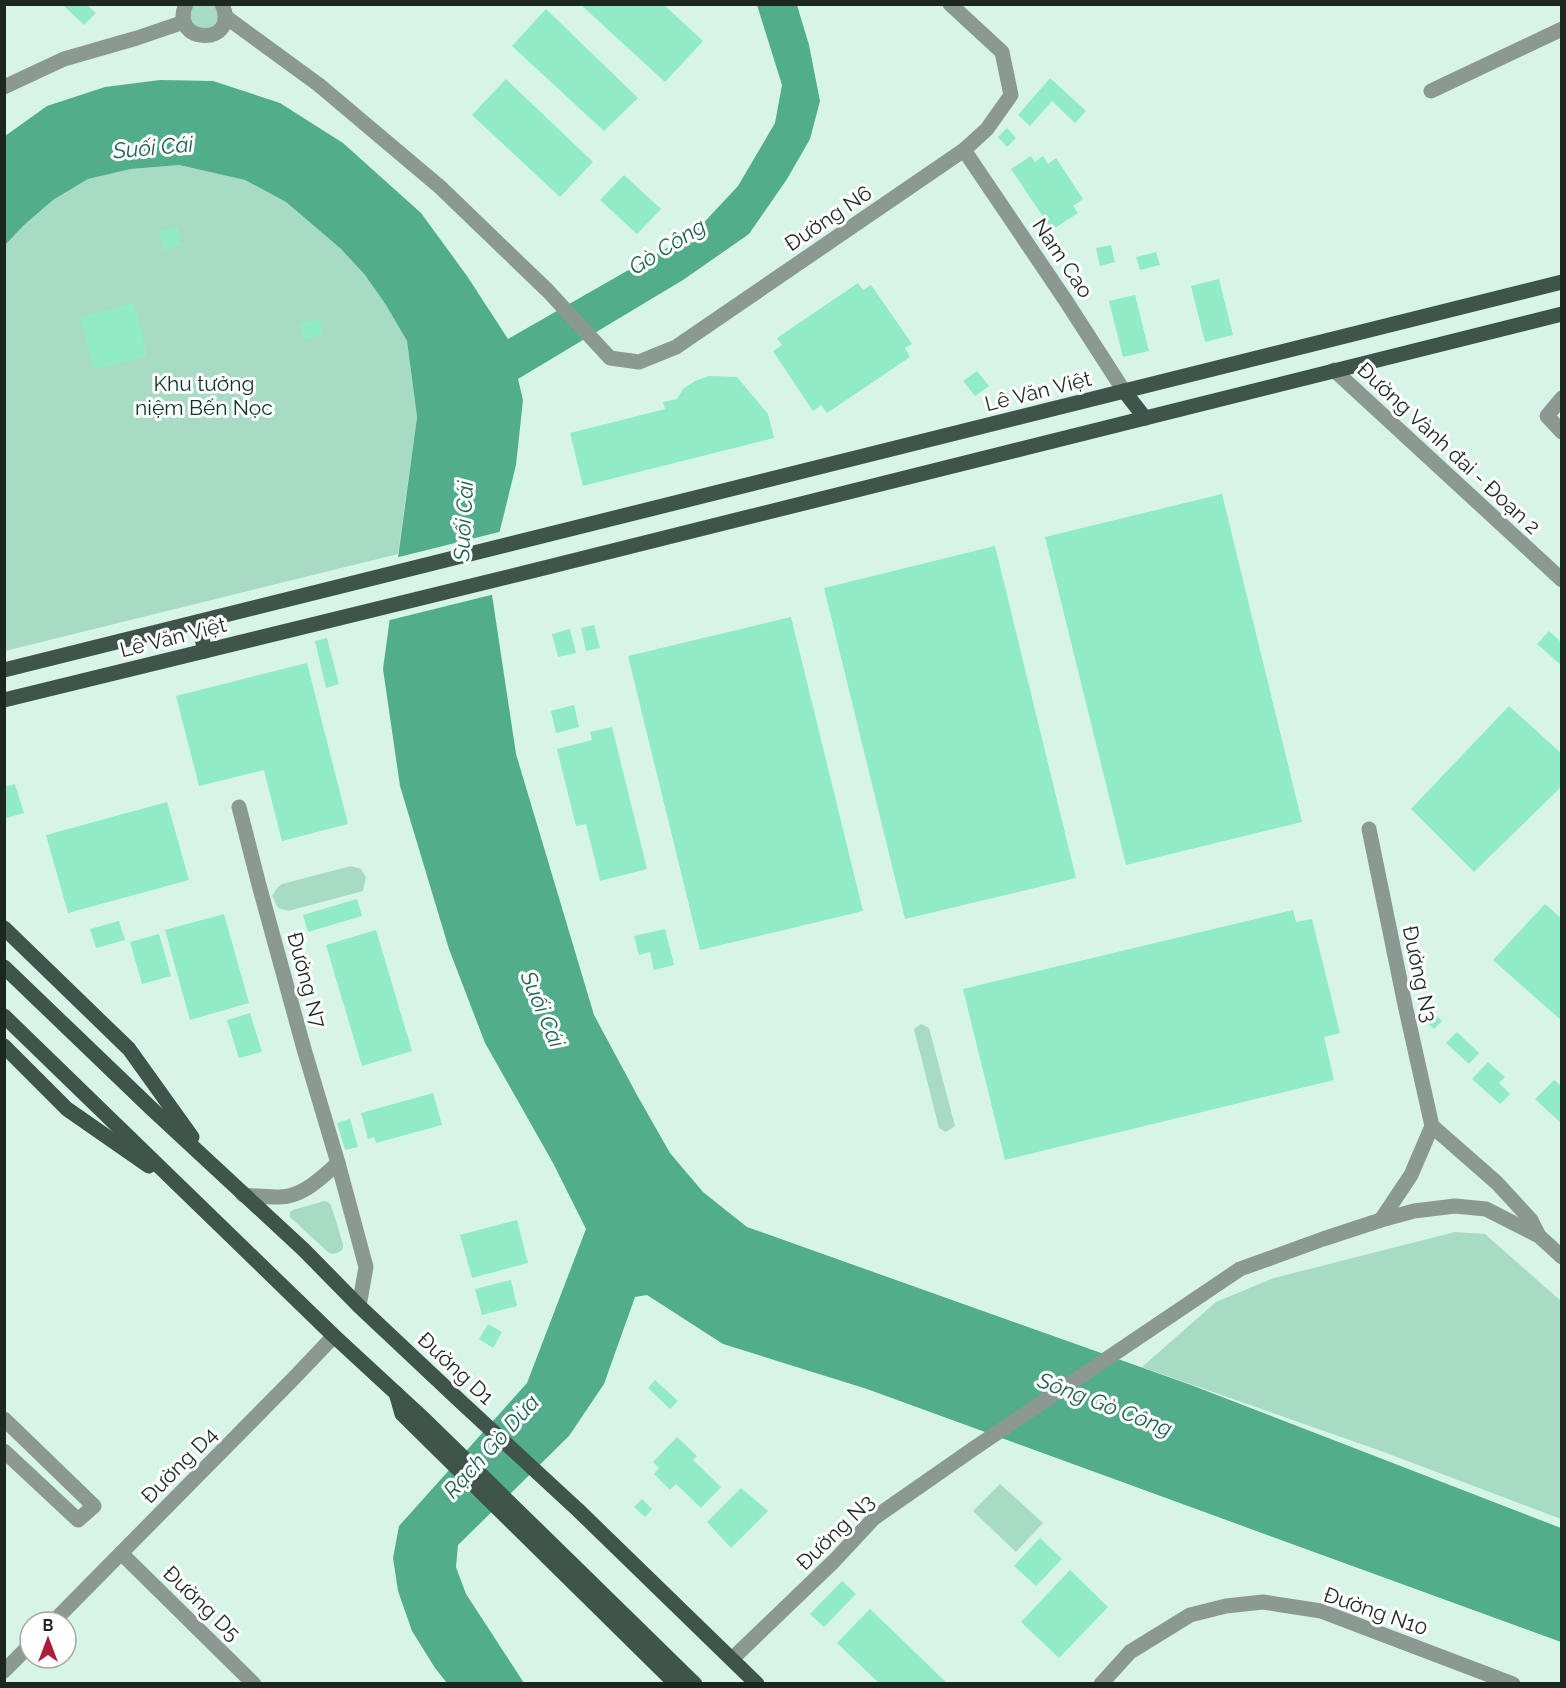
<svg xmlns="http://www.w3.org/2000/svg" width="1566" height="1688" font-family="Raleway,sans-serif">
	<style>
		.green { fill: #a7dbc4 }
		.water { fill: #52ad8b }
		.pier { fill: #d7f5e7 }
		.building { fill: #90ebc6 }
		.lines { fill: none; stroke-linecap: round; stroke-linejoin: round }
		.minor { stroke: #8c9993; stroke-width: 15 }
		.major { stroke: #3f554b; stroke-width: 15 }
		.labels { text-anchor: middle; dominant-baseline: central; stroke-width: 6; stroke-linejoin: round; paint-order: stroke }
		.street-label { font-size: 21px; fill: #1c2722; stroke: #fff }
		.park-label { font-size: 21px; fill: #0b3527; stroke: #fff }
		.water-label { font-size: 22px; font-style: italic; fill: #1d624b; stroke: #fff }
	</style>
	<rect width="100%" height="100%" fill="#d7f5e7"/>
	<g class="green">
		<polygon points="216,4 220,21 209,32 190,25 190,9 193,5"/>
		<polygon points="179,165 245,180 286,202 341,249 365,275 386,305 407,341 417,417 398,554 5,651 4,245 23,226 53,200 88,179 131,169"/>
		<polygon points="351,866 361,869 366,877 363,891 288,911 278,908 272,896 277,888 282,884"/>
		<polygon points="921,1024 929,1028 955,1126 946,1132 939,1128 914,1029"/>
		<path d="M324 1201 328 1202 331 1205 343 1244V1249C338 1253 335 1255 329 1253L290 1217V1212L293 1210Z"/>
		<polygon points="1455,1232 1485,1234 1561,1301 1561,1519 1381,1451 1142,1367 1216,1302 1274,1278"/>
		<polygon points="1000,1484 1043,1523 1016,1552 973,1511"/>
	</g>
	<polygon class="water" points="757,5 797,5 809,45 820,101 810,139 787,179 749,234 683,280 518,379 523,400 516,465 489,575 516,754 594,1015 637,1095 670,1153 703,1192 747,1227 1191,1385 1561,1528 1561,1642 867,1389 723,1344 647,1295 635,1297 604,1384 569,1436 458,1545 456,1567 466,1594 524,1683 447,1683 435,1668 412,1631 398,1591 393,1558 399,1526 527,1383 586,1229 553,1163 485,1043 449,949 400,786 383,669 417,417 407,341 386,305 365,275 341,249 286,202 245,180 179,165 131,169 88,179 53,200 23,226 5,245 5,136 47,106 105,87 160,80 213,81 280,103 343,143 421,213 467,276 508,339 695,232 738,186 775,123 782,85"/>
	<polygon class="pier" points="503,531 492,575 495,594 386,621 395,558"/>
	<g class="building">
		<polygon points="580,4 663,4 703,41 665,82"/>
		<polygon points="63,5 87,5 96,13 84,25"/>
		<polygon points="546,9 638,98 604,131 512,46"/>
		<polygon points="1050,78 1086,111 1075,123 1052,101 1030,126 1018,115"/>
		<polygon points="506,79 593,162 560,197 472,115"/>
		<polygon points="1007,128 1016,138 1007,147 998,137"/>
		<polygon points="1031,156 1035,162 1043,156 1048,164 1056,158 1083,199 1073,206 1078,213 1052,230 1011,169"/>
		<polygon points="624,175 661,209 637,234 600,200"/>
		<polygon points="177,227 182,245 163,250 159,231"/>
		<polygon points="1111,245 1115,262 1100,266 1096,248"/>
		<polygon points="1156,252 1160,265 1140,270 1136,257"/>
		<polygon points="1219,279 1233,335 1205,342 1191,286"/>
		<polygon points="858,283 863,290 871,285 912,344 905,348 910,357 827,413 821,405 813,411 773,351 782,345 777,338"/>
		<polygon points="1135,295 1149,351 1123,357 1109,301"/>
		<polygon points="134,303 147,356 94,370 80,317"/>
		<polygon points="319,319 323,335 304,340 300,323"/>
		<polygon points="977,371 989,386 975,396 963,381"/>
		<polygon points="709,376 737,377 768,414 774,438 583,486 570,433 665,409 663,402 677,399 683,389 695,381"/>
		<polygon points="1222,494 1302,822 1126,865 1045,537"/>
		<polygon points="995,546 1076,878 905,919 824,588"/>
		<polygon points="791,617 863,911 700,950 628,656"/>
		<polygon points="594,625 600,648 586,651 581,628"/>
		<polygon points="570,629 576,653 558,657 552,634"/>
		<polygon points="1549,631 1562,643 1562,666 1537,644"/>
		<polygon points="327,638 339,684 326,688 315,641"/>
		<polygon points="307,663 348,824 282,841 264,770 199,786 176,696"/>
		<polygon points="574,705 579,727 556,733 551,711"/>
		<polygon points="1509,706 1562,754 1562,786 1474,872 1411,809"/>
		<polygon points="612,727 647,869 600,881 586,824 576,826 557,749 592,740 590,732"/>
		<polygon points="15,784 24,813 6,818 4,812 4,787"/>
		<polygon points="167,802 189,880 68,913 46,835"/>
		<polygon points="357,899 362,916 308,932 303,915"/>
		<polygon points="1545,904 1562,919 1562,1021 1493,960"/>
		<polygon points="1293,910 1296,922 1312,919 1340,1033 1324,1037 1334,1080 1005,1160 963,989"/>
		<polygon points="224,914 249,1003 190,1020 165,930"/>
		<polygon points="119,921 125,940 96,948 90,929"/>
		<polygon points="665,929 674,965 654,970 650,952 639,955 634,936"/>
		<polygon points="376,930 412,1051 362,1066 326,945"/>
		<polygon points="159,934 171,976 142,984 130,942"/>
		<polygon points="1431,1010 1442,1021 1434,1029 1423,1019"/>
		<polygon points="250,1013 262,1052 239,1058 227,1020"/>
		<polygon points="1457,1032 1479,1053 1469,1064 1446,1043"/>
		<polygon points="1488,1062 1505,1077 1499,1083 1510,1094 1500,1104 1472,1079"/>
		<polygon points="1554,1080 1562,1087 1562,1124 1535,1099"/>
		<polygon points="433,1093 442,1125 376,1143 374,1137 368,1139 361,1113"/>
		<polygon points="350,1119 358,1147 345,1150 337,1123"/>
		<polygon points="517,1220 528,1263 472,1278 460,1235"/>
		<polygon points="511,1280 517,1306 482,1315 475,1289"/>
		<polygon points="488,1324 502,1332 493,1348 479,1339"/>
		<polygon points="655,1380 678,1401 670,1409 648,1388"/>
		<polygon points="677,1437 697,1456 693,1460 721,1487 701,1508 676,1484 670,1490 654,1474 659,1468 653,1462"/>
		<polygon points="741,1488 768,1511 731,1548 707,1522"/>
		<polygon points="642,1499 652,1509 645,1517 634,1507"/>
		<polygon points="1040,1538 1062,1559 1036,1586 1014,1566"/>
		<polygon points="1070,1570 1108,1607 1059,1658 1021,1622"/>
		<polygon points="842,1581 856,1594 824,1627 810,1614"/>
		<polygon points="870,1609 948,1684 880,1684 837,1643"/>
	</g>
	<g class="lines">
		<g class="minor">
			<path d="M186 4C168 45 241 47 222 4"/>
			<polyline points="226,17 319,85 440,187 548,291 610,358 639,362 676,347 964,150 987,129 1011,95 1002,52 950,4"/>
			<polyline points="4,87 64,59 137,38 184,22"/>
			<polyline points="1431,91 1562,29"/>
			<polyline points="964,150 1066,301 1124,391"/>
			<polyline points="1334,370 1562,580"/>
			<polyline points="1562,398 1547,416 1562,432"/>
			<polyline points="239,807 259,885 304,1049 338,1163 366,1267 359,1306"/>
			<polyline points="1369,829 1405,1005 1432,1126 1497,1183 1531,1220 1539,1236"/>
			<path d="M243 1195C255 1196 266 1197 277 1197 302 1198 321 1178 338 1163"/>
			<polyline points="1381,1220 1411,1175 1432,1126"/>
			<polyline points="4,1419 94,1506 78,1520 4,1451"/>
			<polyline points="121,1553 254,1684"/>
			<polyline points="53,1622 294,1378 334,1336"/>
			<polyline points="732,1659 834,1561 874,1518 976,1447 1240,1269 1323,1239 1381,1220 1414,1211 1455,1206 1486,1209 1539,1236 1562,1257"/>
			<polyline points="4,1671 30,1645"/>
			<polyline points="1101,1684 1130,1652 1190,1615 1226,1606 1263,1602 1321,1611 1513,1684"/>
		</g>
		<g class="major">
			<polyline points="1124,391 1145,418"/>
			<polyline points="198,622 205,651"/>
			<polyline points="4,670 1562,282"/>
			<polyline points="4,700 532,571 1562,314"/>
			<polyline points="4,928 129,1049 192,1137"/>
			<polyline points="4,967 152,1109 304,1250 359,1306 460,1401 578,1510 757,1684"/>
			<polyline points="4,1016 334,1336 425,1420 695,1684"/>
			<polyline points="4,1046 67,1109 149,1166"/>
			<polyline points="396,1393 402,1414 676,1684"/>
		</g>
	</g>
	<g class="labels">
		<g class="street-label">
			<text transform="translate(828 218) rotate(-34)">Đường N6</text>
			<text transform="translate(1063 258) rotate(56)">Nam Cao</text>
			<text transform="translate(1038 391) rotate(-14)">Lê Văn Việt</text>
			<text transform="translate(1449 448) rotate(43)">Đường Vành đai - Đoạn 2</text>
			<text transform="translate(173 637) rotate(-14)">Lê Văn Việt</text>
			<text transform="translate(1420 974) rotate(78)">Đường N3</text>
			<text transform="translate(307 980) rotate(75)">Đường N7</text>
			<text transform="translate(456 1368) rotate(43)">Đường D1</text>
			<text transform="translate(179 1465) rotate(-45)">Đường D4</text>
			<text transform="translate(835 1532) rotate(-44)">Đường N3</text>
			<text transform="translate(202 1603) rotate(44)">Đường D5</text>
			<text transform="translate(1376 1611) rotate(19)">Đường N10</text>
		</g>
		<g class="park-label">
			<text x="204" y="383">Khu tưởng<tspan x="204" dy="24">niệm Bến Nọc</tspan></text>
		</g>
		<g class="water-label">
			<text transform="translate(153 147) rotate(-5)">Suối Cái</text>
			<text transform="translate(667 246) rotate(-32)">Gò Công</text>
			<text transform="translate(463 521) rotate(-87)">Suối Cái</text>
			<text transform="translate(543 1009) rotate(67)">Suối Cái</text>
			<text transform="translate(1105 1404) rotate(21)">Sông Gò Công</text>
			<text transform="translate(491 1446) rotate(-48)">Rạch Gò Dừa</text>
		</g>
	</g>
	<rect width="1566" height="1688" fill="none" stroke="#1c2722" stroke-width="12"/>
	<g transform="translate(48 1640)"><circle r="28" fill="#ffffff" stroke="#a4a9a7" stroke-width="1.5"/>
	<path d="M0-4.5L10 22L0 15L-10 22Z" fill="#af1b3b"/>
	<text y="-9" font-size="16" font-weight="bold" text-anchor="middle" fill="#1c2722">B</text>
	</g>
</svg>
